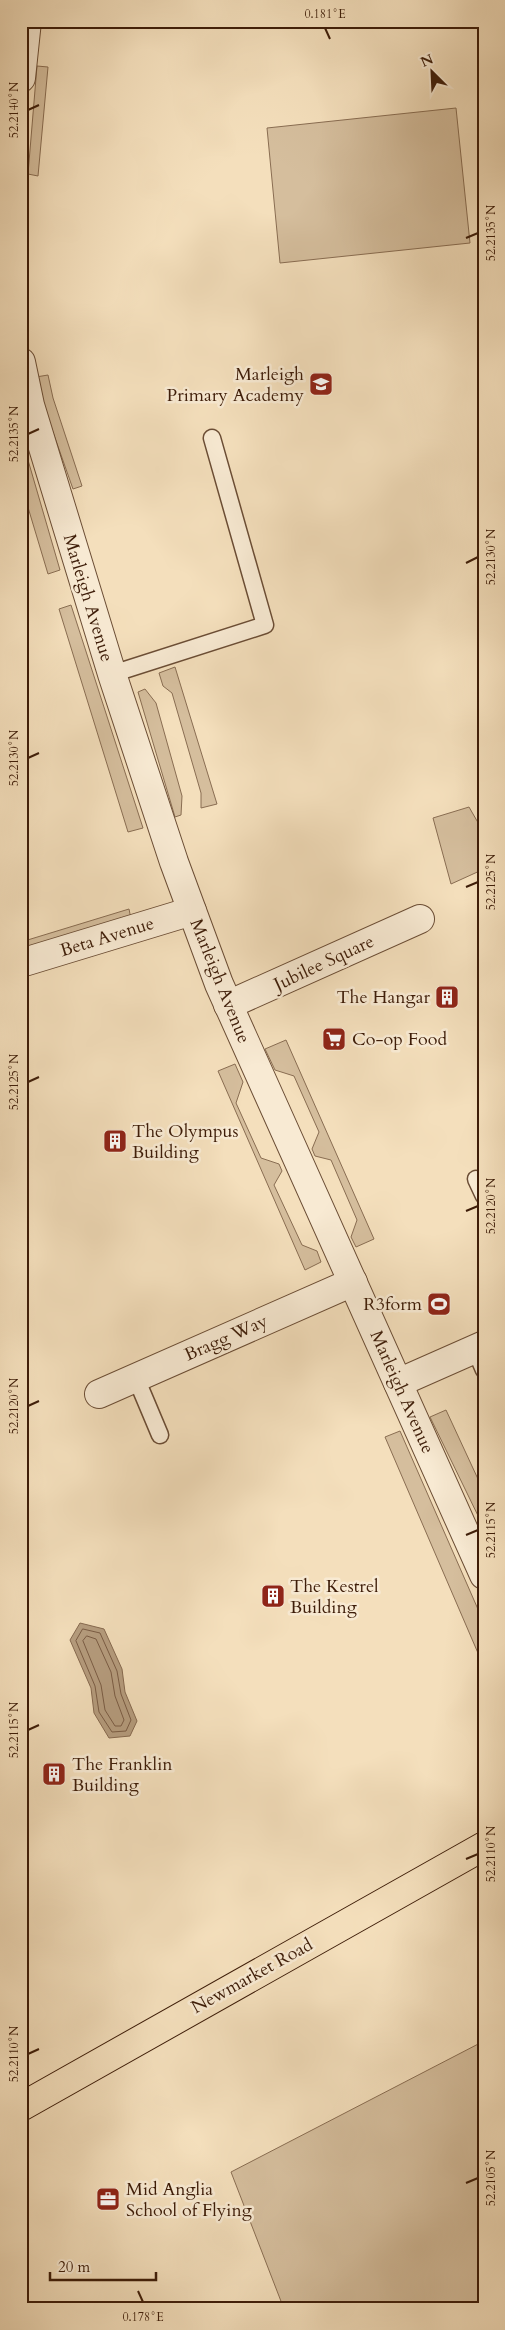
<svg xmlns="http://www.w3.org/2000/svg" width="505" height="2330" font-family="Cardo,serif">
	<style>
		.green { fill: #d5be9d; stroke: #896d52 }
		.water { fill: #b69d7f; stroke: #86694f }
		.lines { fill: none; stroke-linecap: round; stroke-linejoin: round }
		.shore { stroke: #7a5c44; stroke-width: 1 }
		.lane-casing { stroke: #6b4d35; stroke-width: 19 }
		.street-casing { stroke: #6b4d35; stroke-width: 30 }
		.primary-casing { stroke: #3d1c08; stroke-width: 30 }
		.lane { stroke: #f8ead3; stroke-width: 16 }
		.street { stroke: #f8ead3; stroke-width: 28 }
		.primary { stroke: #f4dfbc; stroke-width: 28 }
		.ticks { fill: none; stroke: #3d1c08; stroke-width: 2 }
		.labels { text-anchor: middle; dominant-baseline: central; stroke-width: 5; stroke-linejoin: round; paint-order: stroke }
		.poi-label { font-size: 18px; fill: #3d1c08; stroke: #f8ead3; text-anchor: start }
		.street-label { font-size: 18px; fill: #3d1c08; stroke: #f8ead3 }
		.neatline { fill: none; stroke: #3d1c08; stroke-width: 2 }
		.ticks-label { font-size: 12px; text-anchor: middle; fill: #3d1c08 }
	</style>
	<rect width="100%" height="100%" fill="#f4dfbc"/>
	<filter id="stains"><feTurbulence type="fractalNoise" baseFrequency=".004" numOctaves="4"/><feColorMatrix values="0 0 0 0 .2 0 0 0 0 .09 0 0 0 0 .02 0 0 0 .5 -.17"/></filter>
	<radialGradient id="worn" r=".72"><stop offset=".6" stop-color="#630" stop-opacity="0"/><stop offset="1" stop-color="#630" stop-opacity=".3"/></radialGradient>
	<g class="green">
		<polygon points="37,66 48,67 38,176 28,174"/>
		<polygon points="456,108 470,243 280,263 267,128"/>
		<polygon points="48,375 53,398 82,486 73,489 42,401 36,377"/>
		<polygon points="21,436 60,570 48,574 21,484"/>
		<polygon points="71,605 143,828 128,832 59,609"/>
		<polygon points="175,667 217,804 201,808 201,793 172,693 163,686 159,673"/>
		<polygon points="145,689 156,703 182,796 181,815 175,817 138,692"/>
		<polygon points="469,807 484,833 484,869 451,884 433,818"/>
		<polygon points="129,909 131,919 21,953 21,942"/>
		<polygon points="286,1040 374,1239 356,1247 351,1237 357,1220 331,1160 315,1156 312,1149 319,1132 294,1076 275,1070 265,1049"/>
		<polygon points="235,1064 243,1082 236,1103 261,1158 279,1164 282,1171 274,1185 302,1245 317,1251 321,1262 305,1270 218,1071"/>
		<polygon points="446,1410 484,1492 484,1528 430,1417"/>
		<polygon points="400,1431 484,1623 484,1667 385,1437"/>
		<polygon points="484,2041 484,2309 284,2309 231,2172"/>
	</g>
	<polygon class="water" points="80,1623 104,1629 122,1669 125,1692 137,1721 130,1736 109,1738 94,1713 91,1688 70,1640"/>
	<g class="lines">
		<g class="shore">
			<polygon points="83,1629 100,1633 117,1671 121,1694 131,1720 126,1731 112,1732 99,1712 95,1686 76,1641"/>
			<polygon points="87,1636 96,1639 111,1672 115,1696 124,1720 121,1726 115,1726 105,1710 101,1685 83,1641"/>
		</g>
		<g class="lane-casing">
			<g id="lane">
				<polyline points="112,674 265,625 212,438"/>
				<polyline points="476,1179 484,1196"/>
				<polyline points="475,1349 484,1370"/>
				<polyline points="136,1378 160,1435"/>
			</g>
		</g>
		<g class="street-casing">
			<g id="street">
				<polyline points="21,78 27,21"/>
				<polyline points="21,362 30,405 112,674 174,862 219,984 484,1575"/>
				<polyline points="21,963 192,911"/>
				<polyline points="228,1005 420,919"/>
				<polyline points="398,1383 484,1345"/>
				<polyline points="99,1394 353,1282"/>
			</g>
		</g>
		<g class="primary-casing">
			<polyline id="primary" points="21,2107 484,1846"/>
		</g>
		<use href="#lane" class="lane"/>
		<use href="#street" class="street"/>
		<use href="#primary" class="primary"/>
	</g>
	<path class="ticks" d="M325 28 330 39M28 110 39 105M466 238 478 233M28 434 39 429M466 563 478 557M28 758 39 753M466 887 478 882M28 1082 39 1077M466 1211 478 1206M28 1406 39 1401M466 1535 478 1530M28 1730 39 1725M466 1859 478 1854M28 2054 39 2049M466 2183 478 2178M138 2291 143 2302"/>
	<defs>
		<g id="school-square" transform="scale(1.25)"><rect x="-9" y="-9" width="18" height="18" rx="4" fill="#8f2418" stroke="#f8ead3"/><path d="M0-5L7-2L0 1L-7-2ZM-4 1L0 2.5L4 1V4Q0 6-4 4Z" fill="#fff"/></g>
		<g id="building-square" transform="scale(1.25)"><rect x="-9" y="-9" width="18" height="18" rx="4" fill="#8f2418" stroke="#f8ead3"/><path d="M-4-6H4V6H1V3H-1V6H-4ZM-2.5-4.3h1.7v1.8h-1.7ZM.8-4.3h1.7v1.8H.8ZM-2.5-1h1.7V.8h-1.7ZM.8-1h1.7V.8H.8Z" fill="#fff"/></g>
		<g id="supermarket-square" transform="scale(1.25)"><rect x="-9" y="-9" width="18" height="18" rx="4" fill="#8f2418" stroke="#f8ead3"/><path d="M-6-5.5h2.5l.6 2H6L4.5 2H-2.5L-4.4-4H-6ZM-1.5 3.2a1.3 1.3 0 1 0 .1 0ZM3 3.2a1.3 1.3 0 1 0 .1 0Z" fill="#fff"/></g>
		<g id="stadium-square" transform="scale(1.25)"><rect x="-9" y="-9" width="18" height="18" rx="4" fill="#8f2418" stroke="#f8ead3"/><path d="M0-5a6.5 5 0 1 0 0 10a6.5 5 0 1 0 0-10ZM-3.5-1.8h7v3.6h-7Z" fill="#fff"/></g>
		<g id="office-square" transform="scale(1.25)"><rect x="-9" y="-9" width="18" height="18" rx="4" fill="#8f2418" stroke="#f8ead3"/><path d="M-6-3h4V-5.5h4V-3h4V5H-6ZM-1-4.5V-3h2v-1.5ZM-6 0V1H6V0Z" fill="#fff"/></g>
	</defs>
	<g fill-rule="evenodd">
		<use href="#school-square" x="321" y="384"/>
		<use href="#building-square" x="447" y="997"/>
		<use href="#supermarket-square" x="334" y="1039"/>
		<use href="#building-square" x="115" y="1141"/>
		<use href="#stadium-square" x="439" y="1304"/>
		<use href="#building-square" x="273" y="1596"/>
		<use href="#building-square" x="54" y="1774"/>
		<use href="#office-square" x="108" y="2199"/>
	</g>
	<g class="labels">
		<g class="poi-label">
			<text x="304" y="374" text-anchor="end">Marleigh<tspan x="304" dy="21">Primary Academy</tspan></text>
			<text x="430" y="997" text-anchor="end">The Hangar</text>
			<text x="352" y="1039">Co-op Food</text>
			<text x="132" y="1131">The Olympus<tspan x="132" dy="21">Building</tspan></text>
			<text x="422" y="1304" text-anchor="end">R3form</text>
			<text x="290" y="1586">The Kestrel<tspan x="290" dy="21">Building</tspan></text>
			<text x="72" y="1764">The Franklin<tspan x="72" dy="21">Building</tspan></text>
			<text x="126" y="2189">Mid Anglia<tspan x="126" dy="21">School of Flying</tspan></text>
		</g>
		<g class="street-label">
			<text transform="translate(88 598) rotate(73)">Marleigh Avenue</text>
			<text transform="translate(107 937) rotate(-17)">Beta Avenue</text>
			<text transform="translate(324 963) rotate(-25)">Jubilee Square</text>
			<text transform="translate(220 981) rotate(68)">Marleigh Avenue</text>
			<text transform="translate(226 1338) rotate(-24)">Bragg Way</text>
			<text transform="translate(402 1392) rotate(66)">Marleigh Avenue</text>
			<text transform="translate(252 1976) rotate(-29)">Newmarket Road</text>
		</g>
	</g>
	<rect width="505" height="2330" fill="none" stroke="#f4dfbc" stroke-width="55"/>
	<g transform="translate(432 72) rotate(336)" stroke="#f8ead3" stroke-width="4" paint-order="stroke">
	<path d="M0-4L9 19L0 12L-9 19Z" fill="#3d1c08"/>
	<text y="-8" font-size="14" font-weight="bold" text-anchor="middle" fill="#3d1c08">N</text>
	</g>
	<path d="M50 2272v8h106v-8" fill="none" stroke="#3d1c08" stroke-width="2.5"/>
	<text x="58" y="2272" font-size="15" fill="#3d1c08" stroke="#f8ead3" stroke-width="4" paint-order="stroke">20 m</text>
	<rect x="28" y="28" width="450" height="2274" class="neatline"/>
	<g class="ticks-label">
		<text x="325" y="18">0.181°E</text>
		<text transform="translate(14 110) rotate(-90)" y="4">52.2140°N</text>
		<text transform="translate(491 233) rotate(-90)" y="4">52.2135°N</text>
		<text transform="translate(14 434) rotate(-90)" y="4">52.2135°N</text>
		<text transform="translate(491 557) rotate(-90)" y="4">52.2130°N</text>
		<text transform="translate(14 758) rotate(-90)" y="4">52.2130°N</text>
		<text transform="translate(491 882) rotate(-90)" y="4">52.2125°N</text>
		<text transform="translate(14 1082) rotate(-90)" y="4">52.2125°N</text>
		<text transform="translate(491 1206) rotate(-90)" y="4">52.2120°N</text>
		<text transform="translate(14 1406) rotate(-90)" y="4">52.2120°N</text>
		<text transform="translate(491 1530) rotate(-90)" y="4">52.2115°N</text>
		<text transform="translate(14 1730) rotate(-90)" y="4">52.2115°N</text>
		<text transform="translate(491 1854) rotate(-90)" y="4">52.2110°N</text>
		<text transform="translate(14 2054) rotate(-90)" y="4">52.2110°N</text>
		<text transform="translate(491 2178) rotate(-90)" y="4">52.2105°N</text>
		<text x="143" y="2321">0.178°E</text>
	</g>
	<rect width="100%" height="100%" filter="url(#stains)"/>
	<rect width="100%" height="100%" fill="url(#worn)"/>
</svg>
